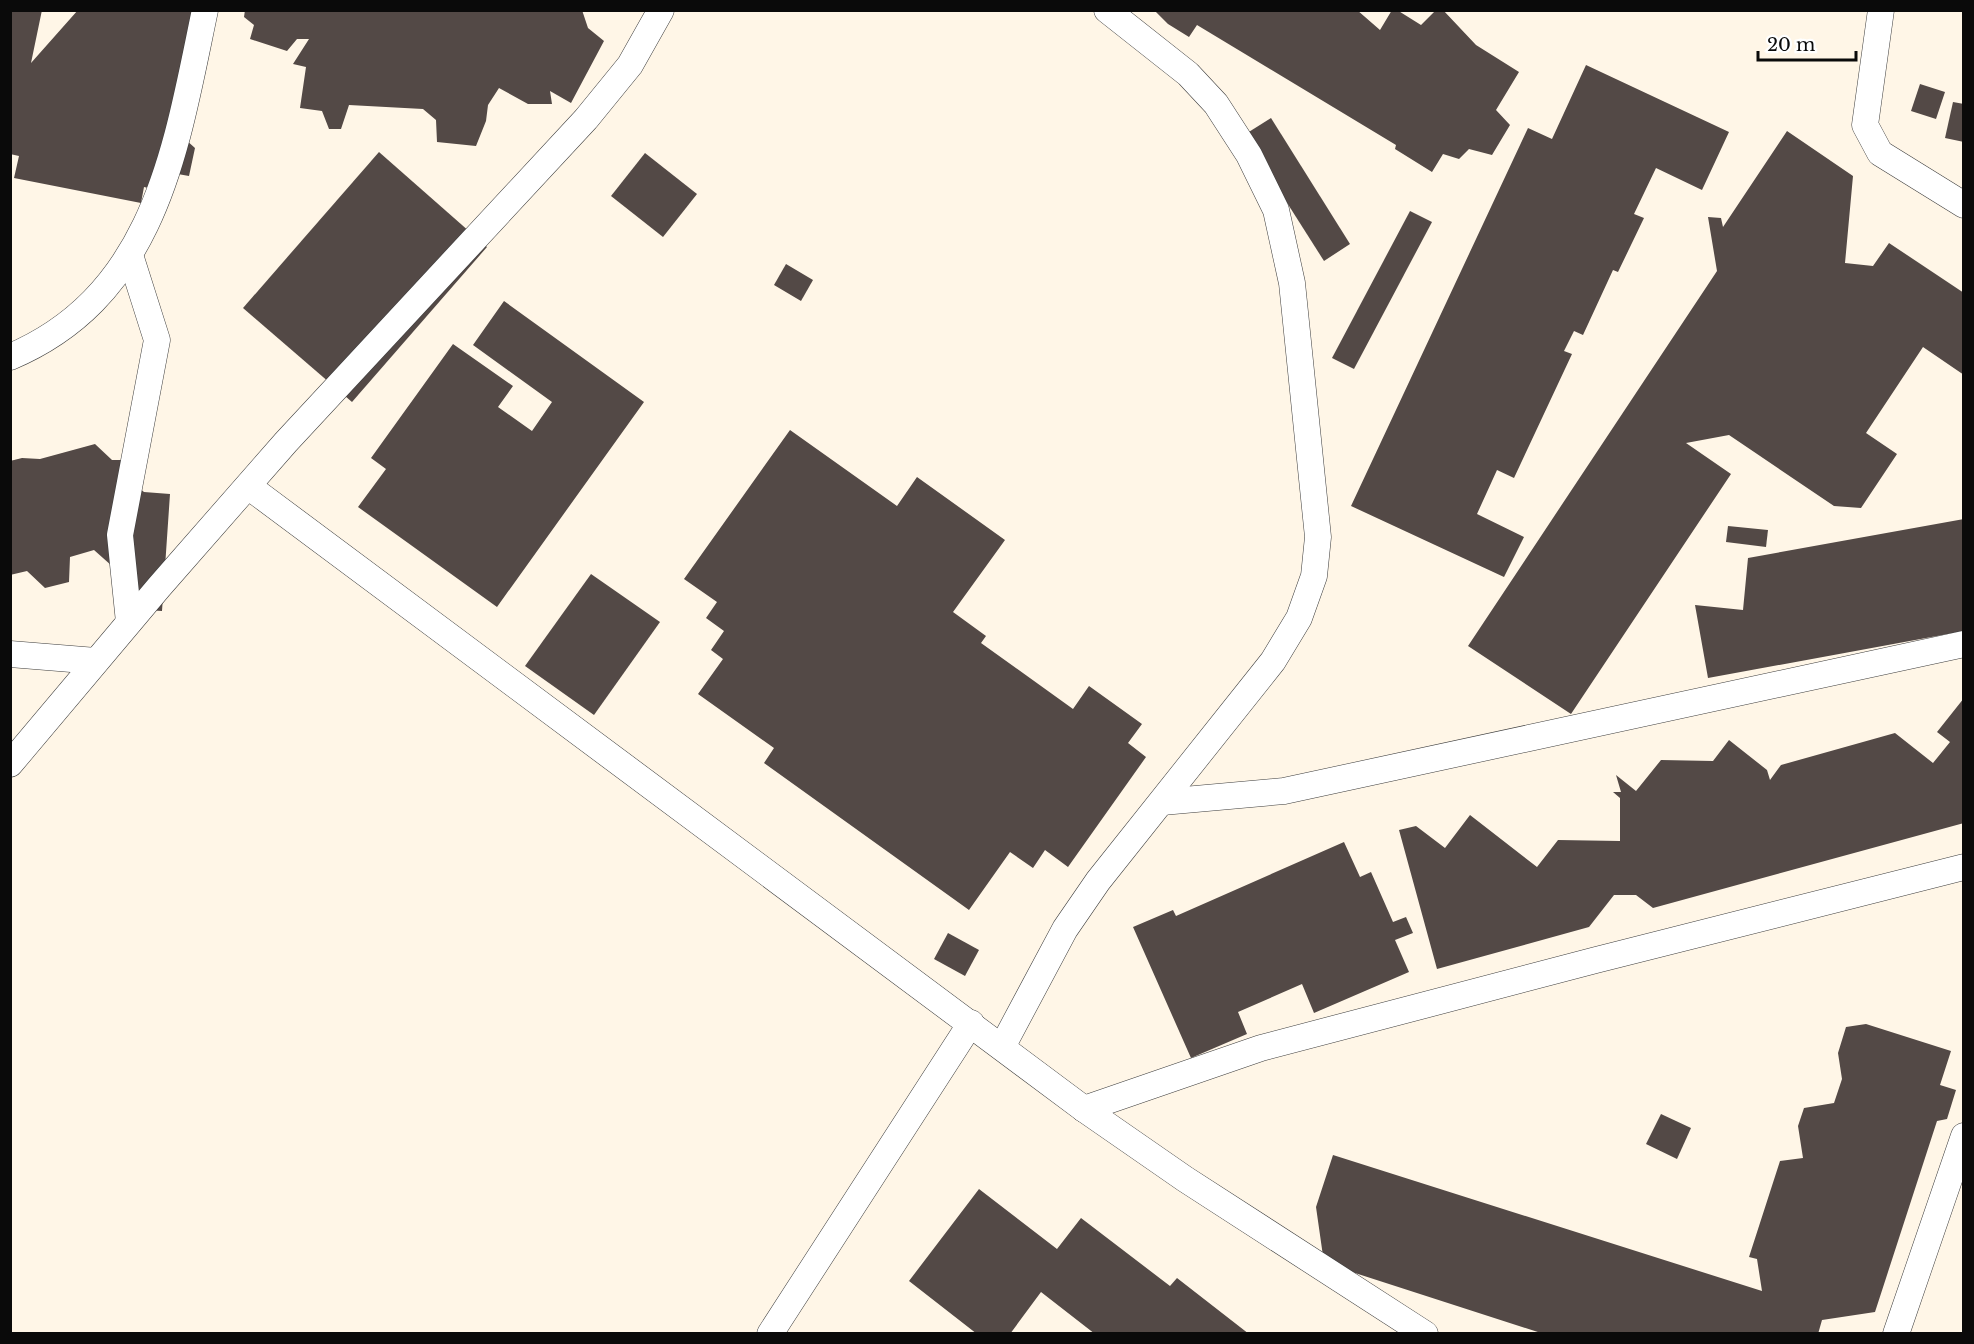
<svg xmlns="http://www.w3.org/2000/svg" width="1974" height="1344" font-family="'Libre Baskerville',serif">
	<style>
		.building { fill: #534946 }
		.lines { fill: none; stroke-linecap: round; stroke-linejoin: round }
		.street-casing { stroke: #3d3d3d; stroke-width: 27 }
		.street { stroke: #fff; stroke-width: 26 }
	</style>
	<rect width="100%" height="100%" fill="#fff6e7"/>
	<g class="building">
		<polygon points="10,10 42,10 31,63 78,10 208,10 201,42 210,50 205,74 189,71 176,131 195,148 189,176 172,173 157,190 144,187 141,203 14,178 19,156 10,154"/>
		<polygon points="245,10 582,10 588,28 604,41 571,103 550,91 552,104 528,104 499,88 488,105 486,121 476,146 437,142 436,120 423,109 349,105 341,129 329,129 322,111 300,108 306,67 293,64 309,39 297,39 287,51 250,39 254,25 244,17"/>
		<polygon points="1154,10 1357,10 1380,30 1392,10 1397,10 1421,25 1436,10 1443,10 1476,45 1519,72 1496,110 1510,125 1492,155 1469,149 1459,159 1443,154 1432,172 1395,149 1396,145 1197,25 1189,37 1168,24"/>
		<polygon points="1586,65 1729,132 1702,190 1656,168 1634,214 1644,218 1618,272 1613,270 1583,335 1574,331 1564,351 1572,354 1514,478 1497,470 1477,514 1524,537 1504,577 1351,506 1528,128 1552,139"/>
		<polygon points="1920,84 1945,92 1936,119 1911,111"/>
		<polygon points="1953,102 1964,104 1964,142 1945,138"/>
		<polygon points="1271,118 1350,244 1324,261 1244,135"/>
		<polygon points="1787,131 1853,176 1845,263 1873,266 1889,243 1964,293 1964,375 1923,347 1866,433 1897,454 1861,508 1834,506 1729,435 1686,443 1731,474 1571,714 1468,646 1717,271 1708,217 1721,218 1723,227"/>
		<polygon points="379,152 487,247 352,402 243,308"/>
		<polygon points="645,153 697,194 663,237 611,196"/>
		<polygon points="1410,211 1432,222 1354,369 1332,358"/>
		<polygon points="786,264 813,280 801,301 774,285"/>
		<polygon points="504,301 644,402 497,607 358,507 386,469 371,458 453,344 513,386 498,407 532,431 552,402 473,345"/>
		<polygon points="790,430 897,506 917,477 1005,540 953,612 986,636 981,643 1073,709 1089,686 1142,724 1128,743 1146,757 1068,867 1045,850 1033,868 1010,852 969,910 764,763 774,748 698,694 723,659 711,650 724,631 706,618 717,602 684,579"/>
		<polygon points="95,444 112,460 128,460 133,483 144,492 170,494 162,611 129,609 130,582 94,550 70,557 69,582 45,588 27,571 10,575 10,461 22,458 40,459"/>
		<polygon points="1964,519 1964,631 1708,678 1695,605 1743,610 1748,558"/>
		<polygon points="1728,526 1768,530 1766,547 1726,542"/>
		<polygon points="591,574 660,622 594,715 525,666"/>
		<polygon points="1964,698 1964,823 1653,908 1636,895 1614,895 1589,927 1437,969 1399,830 1416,826 1445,848 1470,815 1537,867 1558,840 1620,841 1620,798 1613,792 1621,792 1616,775 1636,791 1661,760 1713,761 1729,740 1767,770 1770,780 1781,765 1895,733 1933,763 1950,742 1937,732"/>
		<polygon points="1344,842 1360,877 1371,872 1393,922 1406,917 1413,933 1395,940 1409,972 1314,1013 1302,984 1238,1012 1247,1034 1191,1058 1133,927 1173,910 1176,916"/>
		<polygon points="948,933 979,950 965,976 934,959"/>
		<polygon points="1866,1024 1951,1051 1940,1085 1956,1090 1947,1119 1937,1121 1875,1312 1822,1320 1818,1334 1544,1334 1324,1263 1316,1207 1333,1155 1762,1291 1757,1259 1749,1257 1780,1161 1803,1158 1798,1126 1804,1108 1834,1103 1842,1079 1838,1053 1846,1027"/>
		<polygon points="1661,1114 1691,1128 1677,1159 1646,1144"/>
		<polygon points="979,1189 1057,1249 1081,1218 1170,1286 1177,1278 1249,1334 1095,1334 1041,1292 1010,1334 977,1334 909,1281"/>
	</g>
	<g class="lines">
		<g class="street-casing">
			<g id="street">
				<polyline points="1881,10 1865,125 1880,153 1964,205"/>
				<path d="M10 357C156 295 176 148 205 10"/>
				<polyline points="248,486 1084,1109 1185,1179 1425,1334"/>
				<polyline points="129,622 120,535 157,340 130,255"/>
				<polyline points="10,654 96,661"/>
				<polyline points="10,764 159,587 286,442 586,119 630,65 661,10"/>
				<polyline points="1162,802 1284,791 1964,644"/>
				<polyline points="1002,1047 1065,929 1098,881 1273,661 1299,618 1314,576 1318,537 1292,283 1276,210 1249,155 1216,104 1188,74 1107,10"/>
				<polyline points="1084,1109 1261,1048 1596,960 1964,867"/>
				<polyline points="770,1334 971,1023"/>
				<polyline points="1896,1334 1964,1136"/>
			</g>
		</g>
		<use href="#street" class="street"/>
	</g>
	<rect width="1974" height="1344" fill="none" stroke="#0a0a0a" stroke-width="24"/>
	<path d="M1758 51v9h98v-9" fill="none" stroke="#0a0a0a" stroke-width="3"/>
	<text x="1767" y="51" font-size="18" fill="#0a0a0a" stroke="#ffffff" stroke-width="4.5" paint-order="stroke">20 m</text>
</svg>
